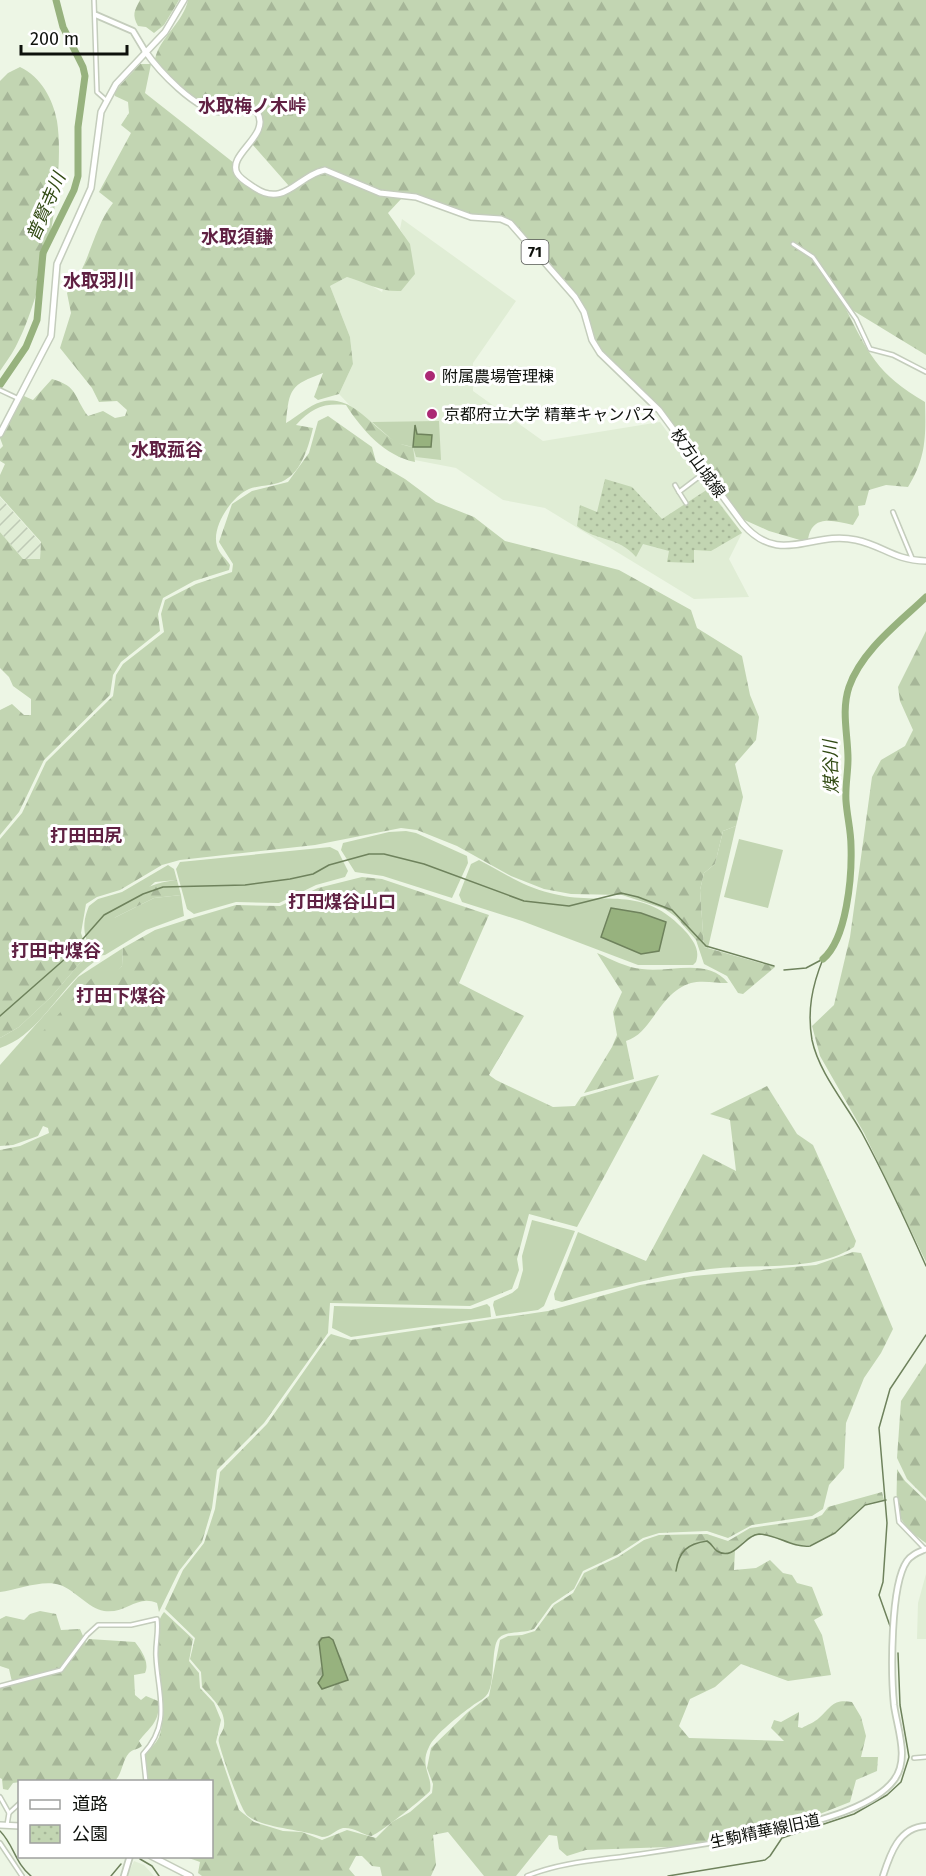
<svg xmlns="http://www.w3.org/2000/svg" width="926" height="1876" font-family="'Fira Sans','Noto Sans JP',sans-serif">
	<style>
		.built { fill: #e0edd5 }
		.industrial { fill: url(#industrial-furrows) }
		.grass { fill: #c2d5b2 }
		.forest { fill: url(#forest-firs) }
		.park { fill: url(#park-dots) }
		.water { fill: #97b27e; stroke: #6e825c; stroke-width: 1.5 }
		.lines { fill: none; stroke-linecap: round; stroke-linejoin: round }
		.stream { stroke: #6e825c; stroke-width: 1.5 }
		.river { stroke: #97b27e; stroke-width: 7 }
		.street-casing { stroke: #c4cdbc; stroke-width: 6 }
		.secondary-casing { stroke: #c4cdbc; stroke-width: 8 }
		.primary-casing { stroke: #c4cdbc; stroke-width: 8 }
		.street { stroke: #fff; stroke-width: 3 }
		.secondary { stroke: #fff; stroke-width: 4.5 }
		.primary { stroke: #fff; stroke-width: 5 }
		.poi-dot { fill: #ab2974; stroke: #fff; stroke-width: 2 }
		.labels { text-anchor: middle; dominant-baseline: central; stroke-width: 6; stroke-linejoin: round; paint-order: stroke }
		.shield { fill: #fff; stroke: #565855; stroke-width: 1.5 }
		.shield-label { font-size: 15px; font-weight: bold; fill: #0e110c }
		.poi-label { font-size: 16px; fill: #0e110c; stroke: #fff; text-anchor: start }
		.street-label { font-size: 16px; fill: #0e110c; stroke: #fff }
		.neighbourhood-label { font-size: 18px; font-weight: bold; fill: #602143; stroke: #fff }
		.water-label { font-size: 18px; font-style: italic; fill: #324b14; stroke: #fff }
	</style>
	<defs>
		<pattern id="industrial-furrows" width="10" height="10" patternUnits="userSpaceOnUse" patternTransform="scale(1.5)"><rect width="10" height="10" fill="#e0edd5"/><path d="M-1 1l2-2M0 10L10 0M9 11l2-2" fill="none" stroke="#bfcab6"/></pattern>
		<pattern id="forest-firs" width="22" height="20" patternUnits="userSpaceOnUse" patternTransform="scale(1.5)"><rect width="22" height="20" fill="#c2d5b2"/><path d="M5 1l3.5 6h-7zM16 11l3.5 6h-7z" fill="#a6b698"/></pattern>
		<pattern id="park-dots" width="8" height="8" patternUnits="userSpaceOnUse" patternTransform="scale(1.5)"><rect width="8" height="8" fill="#c2d5b2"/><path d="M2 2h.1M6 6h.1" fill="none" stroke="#a6b698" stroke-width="1.8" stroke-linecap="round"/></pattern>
	</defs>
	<rect width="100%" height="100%" fill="#edf6e5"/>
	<g class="built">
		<polygon points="402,219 516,301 473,363 473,391 543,441 660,422 742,533 729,559 749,597 694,599 545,508 503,500 456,468 399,457 339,394 353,364 350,337 330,286 347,277 367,283 382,292 404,236 400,229"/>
		<polygon points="926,1574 926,1639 917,1639 918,1603"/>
		<polygon points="134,1861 144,1865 154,1876 127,1876"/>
	</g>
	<polygon class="industrial" points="0,497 41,543 40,559 23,559 0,532"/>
	<g class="grass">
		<polygon points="439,421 441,460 416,457 413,447 396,443 372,422"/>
		<polygon points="736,826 708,948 704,947 700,890 704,873 715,864 723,831"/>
		<polygon points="406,831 416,833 467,856 468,863 452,898 383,876 355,872 341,850 343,843 389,832"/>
		<polygon points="739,839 783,850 768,908 724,897"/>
		<polygon points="330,847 338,851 348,871 345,877 316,885 279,903 236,902 194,914 187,909 176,869 180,862"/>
		<path d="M479 860C503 872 523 887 550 893 605 908 641 881 687 933 694 942 700 950 696 962L693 965H638L522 921 462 902 459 895 471 864Z"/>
		<path d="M168 865 174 869 177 880 155 882 114 918 154 898 181 895 184 916 146 930 105 955 97 956C83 940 81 925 89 906L98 899 122 892Z"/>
		<polygon points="123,948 122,966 0,1091 0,1065 78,977"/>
		<path d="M93 955 94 962C60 986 40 1035 0 1048V1038L19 1027 51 997 80 963Z"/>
		<polygon points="532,1220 575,1231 544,1306 538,1310 496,1316 493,1305 494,1301 512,1293 518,1288 523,1270 522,1256"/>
		<polygon points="487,1304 490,1307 491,1317 351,1337 332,1328 334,1306 471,1309"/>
	</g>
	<g class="forest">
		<path d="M140 0H179L164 25 154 33 146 27 138 26C132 15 134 11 140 0Z"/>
		<path d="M188 0H926V355L844 305C868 353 877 374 925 402 926 437 926 458 908 487L886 485 869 490 865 505 858 506 859 515 853 525C834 521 812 513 808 540H800L769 531 740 518 710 486 681 439 639 388 602 351 592 336 587 316 511 221 500 216H476L424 197 380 191 323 168 289 186 252 144 262 126 259 111C248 103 235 110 222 109 204 108 162 76 155 59 160 37 183 23 188 0Z"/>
		<path d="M140 64H151L145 93 234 163 236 178C282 213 280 191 323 172L379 195 402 198 388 213 410 244 415 274 401 291C380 292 367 283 347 277L330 286 350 337 353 364 339 394 318 400 314 397 323 373C291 385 289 388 286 423 297 417 309 405 321 402 359 391 378 444 413 447L415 462C385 456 362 430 346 405 323 403 312 408 296 425L313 428C309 445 302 471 285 480 275 486 260 485 249 489 232 496 211 527 217 546 219 554 226 558 230 565L229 570 194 581 163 598 158 614 160 631 121 662 113 675 110 695 44 760 19 812 0 835V710L12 704 24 715H31V699L13 686 9 677 0 668V532L23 559H40L41 542 0 496V475L5 464 0 461V449L3 446 0 438 24 396 33 400 52 379C79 387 73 396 88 416L103 411 115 418 125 416 127 410 117 401 99 402 92 388 60 348 71 313 67 293C90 266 92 230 113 203L99 192 131 133 121 125 129 113 128 102 115 96 114 92Z"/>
		<path d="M20 67C41 77 53 99 57 121 66 179 43 297 15 348 11 356 5 363 0 371V81L8 73Z"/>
		<polygon points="328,416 372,447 376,462 405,479 436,502 474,517 505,541 619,570 691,610 697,628 742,656 750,695 759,717 756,740 735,764 743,797 736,826 723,831 715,864 704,873 700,890 704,947 775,967 743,994 738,993 727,976 704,964 696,940 676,917 665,909 622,895 571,894 544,889 511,876 457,846 417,830 401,828 315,845 180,860 162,865 120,890 97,897 86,904 81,933 85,945 93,955 80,963 51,997 19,1027 0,1038 0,839 22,813 46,762 113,696 116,675 123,664 164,632 161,614 165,600 196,584 232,572 233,564 219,542 232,504 252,491 288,482 309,453 318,421"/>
		<polygon points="926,631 926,1262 864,1133 820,1056 812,1026 834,1005 850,937 872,777 881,760 905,746 913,730 900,701 898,687"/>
		<path d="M362 877 382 879 489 915 459 983 524 1016 489 1075 496 1080 553 1107 575 1106 581 1097 659 1075 577 1227 529 1214 517 1259 519 1270 512 1289 470 1306 330 1303 328 1333 264 1423 217 1470 212 1508 202 1542 179 1571 159 1612 157 1603C137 1594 127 1614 104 1611 88 1608 75 1590 60 1585 43 1579 17 1590 0 1592V1150L20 1146 49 1133 48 1128 43 1126 38 1136 13 1145 0 1146V1091L3 1075 98 971 111 975 122 966 123 948 155 930 189 919 236 905 280 906 318 888Z"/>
		<path d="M177 880 181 895 154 898 114 918 111 913C132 894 148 883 177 880Z"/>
		<path d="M597 953C611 959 627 968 642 969 670 973 708 957 728 983 717 983 701 980 691 983 658 993 653 1033 626 1041L634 1079 584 1093 612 1047 617 1035 613 1012 622 992Z"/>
		<path d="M767 1086 797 1134 813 1145 856 1241 854 1247C814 1273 756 1263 710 1269 659 1276 611 1288 562 1302L555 1300 554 1294 578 1232 646 1261 703 1154 736 1171 730 1120 710 1114Z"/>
		<path d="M853 1252 861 1253 893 1329 881 1353 864 1378 846 1423 844 1468 829 1485 823 1509 812 1516 752 1525 728 1538 707 1531 659 1533 643 1538 617 1555 583 1571 574 1589 552 1604 534 1629C523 1634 507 1630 499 1638 491 1646 495 1679 489 1691 486 1699 478 1701 472 1706 461 1714 434 1735 429 1747 419 1766 433 1776 430 1791 424 1798 375 1837 371 1836 361 1834 354 1827 343 1828 335 1830 331 1837 322 1837 301 1829 263 1828 248 1816 240 1810 222 1755 219 1743 217 1736 223 1733 224 1726 226 1710 211 1697 202 1687L201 1672 190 1659 195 1638 165 1609 183 1570 204 1543 215 1509 220 1472 267 1424 328 1337 331 1334 351 1340 548 1311 640 1285 693 1276 816 1265Z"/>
		<polygon points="926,1363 926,1498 907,1479 897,1458 901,1401"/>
		<path d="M897 1469 905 1481 926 1501V1543C891 1519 897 1508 897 1469Z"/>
		<path d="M882 1492 884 1500 865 1504 834 1533 810 1545C776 1548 764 1518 735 1550L734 1570 756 1568 770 1560 783 1573 792 1575 797 1583 812 1587 823 1615 814 1620 822 1635 831 1675 788 1681 741 1664 715 1687 690 1699 679 1726 689 1738 784 1741 771 1728 774 1720 781 1722 799 1712 798 1727 802 1728C807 1725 815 1722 819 1718 832 1707 832 1699 852 1702L861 1717 866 1736 861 1757H878L877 1771 856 1780 850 1802 787 1827 694 1846 586 1850 567 1856 559 1849 557 1836 549 1835 516 1876H484L448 1832 433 1835 436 1865 431 1876H382L380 1867 372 1866 362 1856H356L349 1869 355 1876H202L198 1873 200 1862 186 1857 212 1856V1782L147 1781 144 1755C149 1749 156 1744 159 1737 172 1704 144 1636 164 1612L193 1639 189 1661 199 1673 200 1688 214 1703 221 1720 216 1742 239 1810 254 1822 283 1831 302 1832 322 1840 347 1830 376 1838 392 1822 410 1812 432 1793 433 1784 427 1768 431 1748 468 1712 489 1696 500 1640 508 1636 522 1635 535 1631 554 1605 573 1593 584 1573 618 1557 644 1540 659 1535 707 1534 728 1541 750 1528 813 1519 822 1515 828 1507Z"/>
		<path d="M40 1611 56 1614 61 1630 80 1629 86 1643 89 1639 135 1642C141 1650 150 1662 145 1673L134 1675 135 1695 141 1700 146 1696 158 1701C161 1721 150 1727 139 1741L142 1746C137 1750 133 1749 129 1753 122 1761 123 1772 115 1781L20 1782 13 1783 8 1790 3 1789 2 1779 0 1778V1687L12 1682 9 1669 0 1666V1619L6 1616 24 1620 30 1614Z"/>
	</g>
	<path class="park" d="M605 479 632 487 662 519 708 489 742 533 711 551 694 550V563L667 562 669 551 643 544 636 557C618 536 598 542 577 526L580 505 597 512Z"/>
	<g class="water">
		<polygon points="415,425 417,434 432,435 431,447 413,447"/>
		<polygon points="611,908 641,913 666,922 659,951 641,954 601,937"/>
		<polygon points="329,1637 333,1640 348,1680 322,1689 318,1683 323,1675 319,1642 322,1638"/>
	</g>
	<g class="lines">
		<g class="stream">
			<path d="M823 959C812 986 807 1011 812 1040 819 1073 846 1104 862 1133 885 1176 906 1221 926 1266"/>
			<polyline points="784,970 806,968 823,959"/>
			<polyline points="0,1016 66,958 104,915 143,894 163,887 245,885 290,879 313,874 329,865 369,854 384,854 424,864 524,901 569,906 621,893 638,897 672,910 706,946 774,966"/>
			<path d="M676 1571C679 1551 687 1544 707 1541 712 1544 713 1548 717 1551 734 1562 744 1535 759 1534 776 1534 792 1548 810 1546L835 1533 865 1505 886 1500"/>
			<polyline points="890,1626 879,1595 883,1582 887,1523 879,1428 890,1389 926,1335"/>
			<path d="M0 1831C14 1845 15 1863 31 1876"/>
			<polyline points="140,1859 152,1866 159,1876"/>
			<polyline points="111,1876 121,1864"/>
			<polyline points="668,1876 765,1860 770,1856 782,1838 854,1814 887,1795 901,1782 909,1757 900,1705 898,1653"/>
		</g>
		<g class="river">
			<polyline points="0,385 26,347 37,320 43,253 74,190 78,176 78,127 85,76 83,67 63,27 56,0"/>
			<path d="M823 959C847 939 852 876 851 846 851 831 847 816 846 801 845 787 848 773 848 759 848 735 841 711 849 687 862 650 899 623 926 597"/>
		</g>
		<g class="street-casing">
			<g id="street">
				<polyline points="94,0 97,92 106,100"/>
				<polyline points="793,244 813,257 856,319 870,349 893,355 926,372"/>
				<polyline points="0,390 17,398"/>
				<polyline points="675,485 679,492 704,473"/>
				<polyline points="679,492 686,503"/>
				<polyline points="893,512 912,558"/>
				<polyline points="896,1499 899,1522 925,1549"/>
				<path d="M0 1686 61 1670 87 1635 98 1625H131L157 1619C159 1632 155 1644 156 1657 158 1695 172 1723 143 1754L146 1782"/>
				<polyline points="914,1758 926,1757"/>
				<polyline points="0,1797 9,1813"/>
				<polyline points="7,1825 9,1813 20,1803"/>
				<polyline points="0,1843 22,1876"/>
				<path d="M527 1876C563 1861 603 1860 641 1854 689 1847 736 1840 783 1830"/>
			</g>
		</g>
		<g class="secondary-casing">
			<g id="secondary">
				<polyline points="96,15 133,31 145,51"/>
				<path d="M783 1830C816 1821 873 1808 894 1780 910 1759 897 1728 894 1705 891 1674 890 1585 907 1561 912 1554 919 1552 926 1549"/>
				<polyline points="124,1876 130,1856"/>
				<path d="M883 1876C890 1854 899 1827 926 1826"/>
			</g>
		</g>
		<g class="primary-casing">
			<g id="primary">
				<path d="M145 51C159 71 195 110 221 112 233 113 246 105 257 112 272 135 227 154 237 173 240 179 249 184 255 188 285 208 298 175 325 170L380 193 416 197 471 217 501 219 510 223 575 297 584 312 592 340 600 353 659 410 743 524C780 567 812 530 856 540 884 546 893 560 926 561"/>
				<polyline points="0,434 51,336 57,264 91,188 101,112 116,84 165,32 184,0"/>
				<polyline points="0,1825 20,1826"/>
				<polyline points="151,1856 190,1876"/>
			</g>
		</g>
		<use href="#street" class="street"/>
		<use href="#secondary" class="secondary"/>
		<use href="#primary" class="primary"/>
	</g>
	<g class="poi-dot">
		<circle cx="430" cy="376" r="6"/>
		<circle cx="432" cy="414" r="6"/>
	</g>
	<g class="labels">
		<rect class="shield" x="521.5" y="240" width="27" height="24" rx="4.5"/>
		<g class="shield-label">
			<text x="535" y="252">71</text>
		</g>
		<g class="poi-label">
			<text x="442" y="376">附属農場管理棟</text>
			<text x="444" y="414">京都府立大学 精華キャンパス</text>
		</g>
		<g class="street-label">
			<text transform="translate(698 463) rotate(54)">枚方山城線</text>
			<text transform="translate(765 1831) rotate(-12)">生駒精華線旧道</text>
		</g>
		<g class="neighbourhood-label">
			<text x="252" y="106">水取梅ノ木峠</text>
			<text x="237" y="237">水取須鎌</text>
			<text x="99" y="281">水取羽川</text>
			<text x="167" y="450">水取菰谷</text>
			<text x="86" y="836">打田田尻</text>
			<text x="342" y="902">打田煤谷山口</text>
			<text x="56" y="951">打田中煤谷</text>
			<text x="121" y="996">打田下煤谷</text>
		</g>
		<g class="water-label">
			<text transform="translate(46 207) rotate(-67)">普賢寺川</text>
			<text transform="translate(831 767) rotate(-92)">煤谷川</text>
		</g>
	</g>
	<rect x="18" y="1780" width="195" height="78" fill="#ffffff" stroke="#9fa09e" stroke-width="1.5"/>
	<rect x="30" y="1800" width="30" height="9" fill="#ffffff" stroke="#9fa09e" stroke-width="1.5"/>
	<text x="72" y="1810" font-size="18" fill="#0e110c">道路</text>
	<rect x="30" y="1825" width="30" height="18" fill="url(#park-dots)" stroke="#9fa09e" stroke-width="1.5"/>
	<text x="72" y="1840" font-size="18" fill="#0e110c">公園</text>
	<path d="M21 45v9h106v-9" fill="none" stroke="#0e110c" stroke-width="3"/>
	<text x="30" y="45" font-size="18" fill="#0e110c" stroke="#ffffff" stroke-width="4.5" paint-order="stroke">200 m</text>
</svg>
